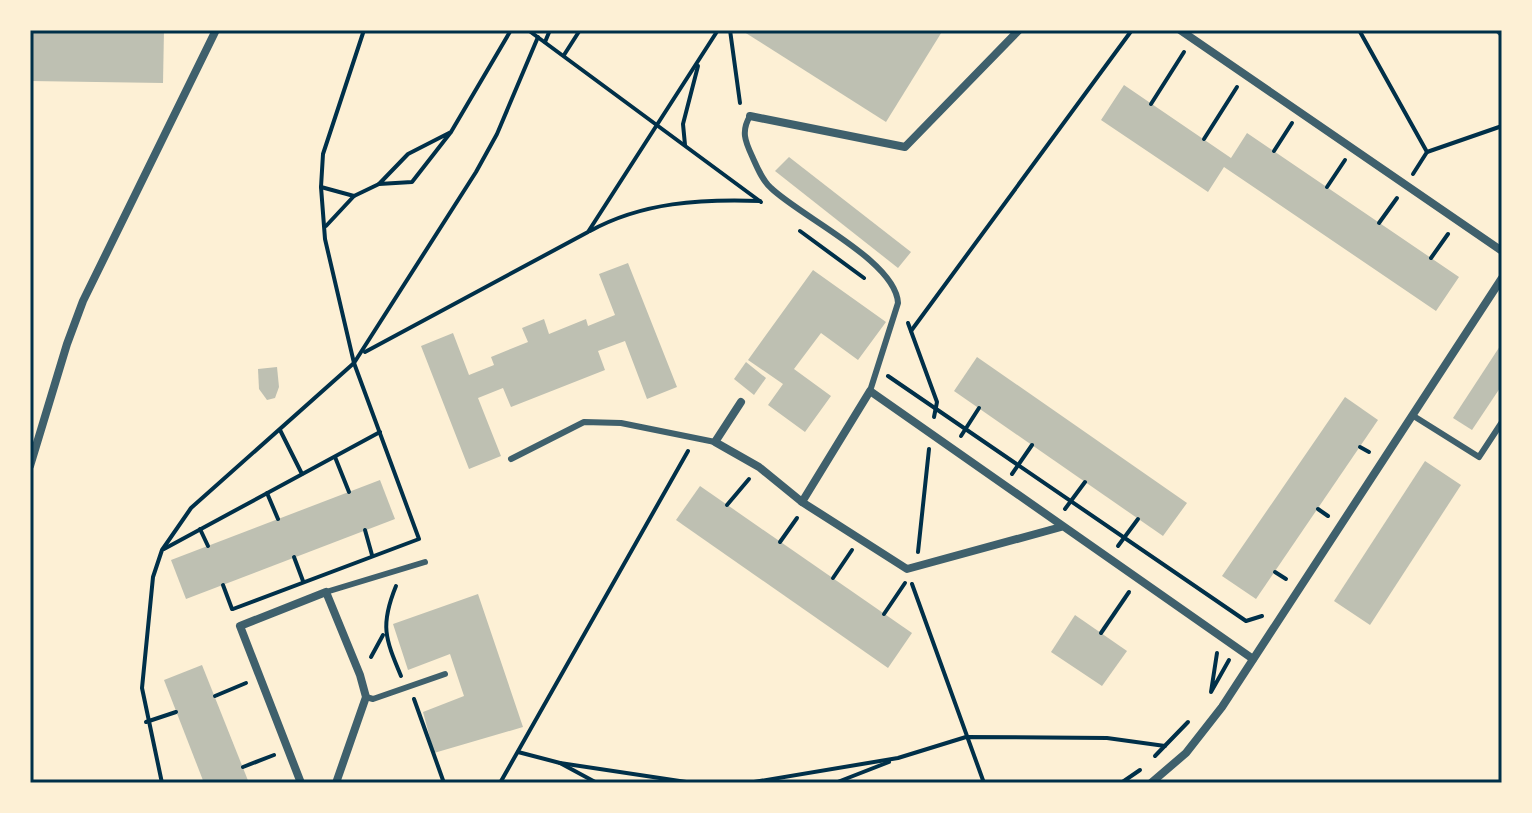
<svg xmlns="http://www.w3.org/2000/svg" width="1532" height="813" font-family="Raleway,sans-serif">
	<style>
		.building { fill: #bec0b2 }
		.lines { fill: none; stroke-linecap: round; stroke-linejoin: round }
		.path { stroke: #003049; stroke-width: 4 }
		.service { stroke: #3f606c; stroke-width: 6 }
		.minor { stroke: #3f606c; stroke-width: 8 }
		.neatline { fill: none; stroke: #003049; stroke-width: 3 }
	</style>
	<rect width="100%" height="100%" fill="#fdf0d5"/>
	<g class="building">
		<polygon points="30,30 164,30 163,83 30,81"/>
		<polygon points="741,30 943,30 886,122"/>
		<polygon points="1124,85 1231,158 1247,133 1459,277 1436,311 1224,167 1208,192 1101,120"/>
		<polygon points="789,157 911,252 898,268 775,171"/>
		<polygon points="628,263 677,387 647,399 625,341 598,351 605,370 511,407 503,388 478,398 501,456 469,469 421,346 453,333 469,375 494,365 491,357 528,342 522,328 544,319 549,334 586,319 588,326 615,315 599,274"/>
		<polygon points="813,270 886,322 858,360 821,333 794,369 831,396 805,432 768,405 783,384 748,360"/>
		<polygon points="1502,343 1502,385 1472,430 1453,418"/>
		<polygon points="977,357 1187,503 1163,536 954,391"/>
		<polygon points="746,362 766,378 754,395 734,379"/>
		<polygon points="277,367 279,387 275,398 267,400 259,389 258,369"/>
		<polygon points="1345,397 1378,420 1256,599 1222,576"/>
		<polygon points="1425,461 1461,485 1370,625 1334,601"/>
		<polygon points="380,480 395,519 186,599 171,560"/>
		<polygon points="700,486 912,633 888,668 676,520"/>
		<polygon points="478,594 523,727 434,753 423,712 464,696 450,654 408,670 393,624"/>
		<polygon points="1075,615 1127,651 1102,686 1051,652"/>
		<polygon points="202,665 249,783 204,783 164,680"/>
	</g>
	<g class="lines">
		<g class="path">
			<polyline points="364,30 323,154 321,187 354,196 379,184"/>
			<polyline points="528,30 761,202"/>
			<polyline points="730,30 740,103"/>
			<polyline points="1359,30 1427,152 1502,126"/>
			<polyline points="545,42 550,30"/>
			<polyline points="564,55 580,30"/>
			<polyline points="1151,104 1184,52"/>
			<polyline points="451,132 408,154 379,184 412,182 451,132 511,30"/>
			<polyline points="1204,139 1237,87"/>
			<polyline points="685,145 683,124 698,66"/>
			<polyline points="1274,151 1292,123"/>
			<polyline points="1413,174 1427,152"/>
			<polyline points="321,187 325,239 354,363 476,172 497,134 538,37"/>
			<polyline points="1327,187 1345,160"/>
			<polyline points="1379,223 1397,198"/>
			<polyline points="326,226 354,196"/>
			<path d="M590 231C643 202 700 199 760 201"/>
			<polyline points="800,231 864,278"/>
			<polyline points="1431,258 1448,234"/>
			<polyline points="908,323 937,402 934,417"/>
			<polyline points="911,331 1132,30"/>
			<polyline points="365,352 588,232 718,30"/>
			<polyline points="888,376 1246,621 1262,616"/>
			<polyline points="280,430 302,474"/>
			<polyline points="961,436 979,408"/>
			<polyline points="1360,447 1369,452"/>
			<polyline points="335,457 349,492"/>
			<polyline points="1012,474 1032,445"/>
			<polyline points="267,493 278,519"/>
			<polyline points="727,505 749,479"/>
			<polyline points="1065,509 1085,482"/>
			<polyline points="1318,509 1328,516"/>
			<polyline points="200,529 208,546"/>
			<polyline points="365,530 372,555"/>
			<polyline points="780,542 797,518"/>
			<polyline points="1118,546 1138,519"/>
			<polyline points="164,549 380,432"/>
			<polyline points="918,552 929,449"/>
			<polyline points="294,557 303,581"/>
			<polyline points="1275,572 1286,579"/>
			<polyline points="833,578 852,550"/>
			<polyline points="912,584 984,783"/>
			<polyline points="223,585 232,609"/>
			<path d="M396 586C380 625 385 638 401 676"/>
			<polyline points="884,614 905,583"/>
			<polyline points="1101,633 1129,592"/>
			<polyline points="1217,653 1211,692 1229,660"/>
			<polyline points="371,657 383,635"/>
			<polyline points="215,696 246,683"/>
			<polyline points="414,699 444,783"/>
			<polyline points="146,722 176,712"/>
			<polyline points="518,752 560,763 597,783"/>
			<polyline points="1155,756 1188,722"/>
			<polyline points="560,763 693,783"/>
			<polyline points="243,767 274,755"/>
			<polyline points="162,783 142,688 153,577 162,550 191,508 354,363 419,539 233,609"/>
			<polyline points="203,783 204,783"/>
			<polyline points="500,783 688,451"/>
			<polyline points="748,783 898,758 966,737 1107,738 1165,746"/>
			<polyline points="835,783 889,762"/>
			<polyline points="1121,783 1140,770"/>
		</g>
		<g class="service">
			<path d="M750 116C741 131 745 141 752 156 757 167 762 180 771 188 801 217 896 261 898 303L870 391"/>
			<polyline points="1412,415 1479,457 1502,422"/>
			<polyline points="511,459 584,422 621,423 715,442"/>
			<polyline points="326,592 425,562"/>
			<polyline points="366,697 373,699 445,674"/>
		</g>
		<g class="minor">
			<polyline points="1180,30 1502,251"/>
			<polyline points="1499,30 1502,33"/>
			<polyline points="750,116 905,147 1019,30"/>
			<polyline points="741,402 715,442 759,467 802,502"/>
			<polyline points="30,466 67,344 83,301 216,30"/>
			<polyline points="1061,527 907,569 802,502 870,391 1253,659"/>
			<polyline points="301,783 240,626 326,592 360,675 366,697 336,783"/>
			<polyline points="1151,783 1186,753 1222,707 1502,278"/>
		</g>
	</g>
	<rect width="1532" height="813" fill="none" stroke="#fdf0d5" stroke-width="64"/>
	<rect x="32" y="32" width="1468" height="749" class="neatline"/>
</svg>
